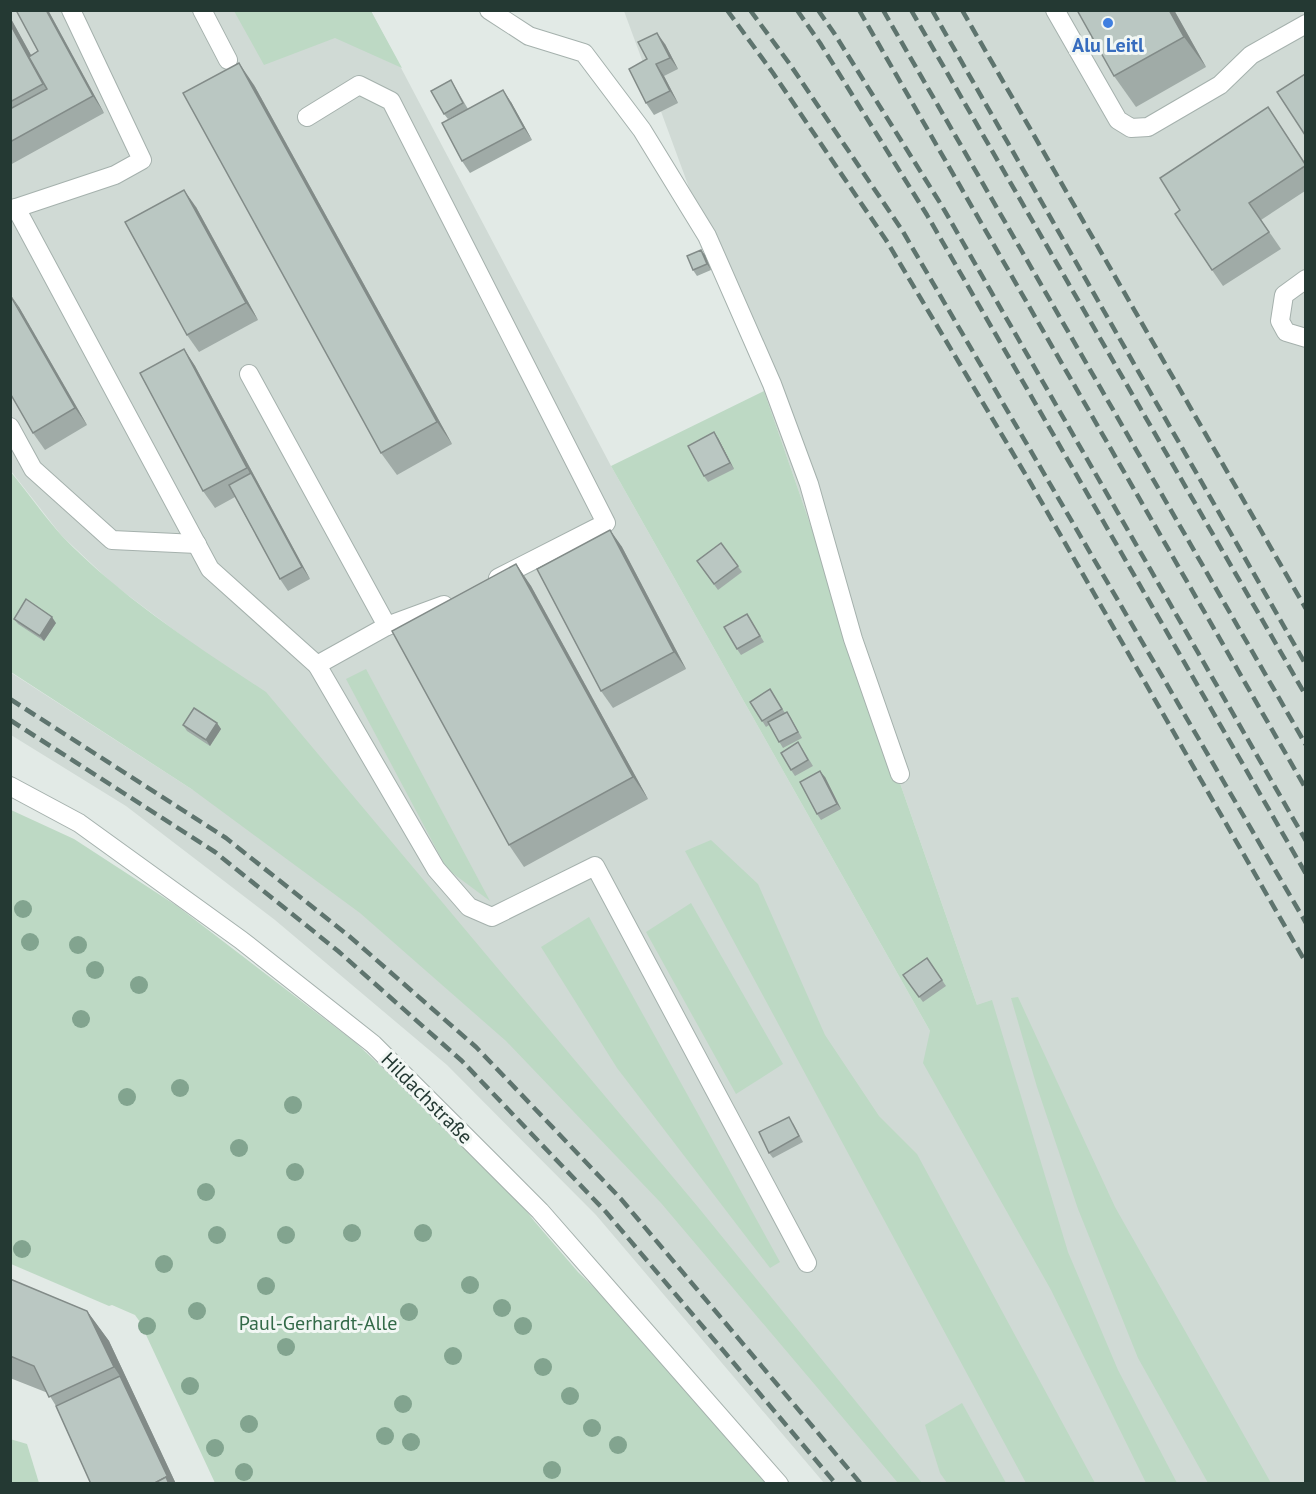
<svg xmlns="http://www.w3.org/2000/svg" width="1316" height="1494" font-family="'PT Sans',sans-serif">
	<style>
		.built { fill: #d0dad5 }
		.green { fill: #bdd9c4 }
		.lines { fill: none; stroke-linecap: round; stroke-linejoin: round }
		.service-casing { stroke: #a5b1ad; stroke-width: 20 }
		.service { stroke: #fff; stroke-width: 18 }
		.rail { stroke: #5e746e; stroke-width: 4.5; stroke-dasharray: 12 6; stroke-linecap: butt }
		.tree { fill: #82a48f }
		.wall { fill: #a0aba7 }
		.shaded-wall { fill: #828b88 }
		.building { fill: #bac7c2; stroke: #828b88; stroke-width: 1.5 }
		.shop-dot { fill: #3f7fe0; stroke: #f2f7f4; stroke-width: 2 }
		.labels { text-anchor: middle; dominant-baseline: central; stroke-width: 6; stroke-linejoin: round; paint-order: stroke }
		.shop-label { font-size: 20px; font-weight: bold; fill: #366cbe; stroke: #f2f7f4 }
		.street-label { font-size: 20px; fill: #243933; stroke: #f2f7f4 }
		.park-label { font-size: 20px; fill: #336a48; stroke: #f2f7f4 }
	</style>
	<rect width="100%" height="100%" fill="#e2eae6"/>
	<polygon class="built" points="11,11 371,11 611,466 930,1031 977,1005 764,391 624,11 1305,11 1305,1483 824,1483 596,1215 447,1065 275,920 126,806 11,735 10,672 193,790 182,636 113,584 61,535 11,471"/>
	<g class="green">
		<polygon points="234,11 371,11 402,68 335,38 264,65"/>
		<polygon points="764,391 977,1005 992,1000 1068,1252 1118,1370 1177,1483 1146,1483 1051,1290 923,1063 930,1031 611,466"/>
		<path d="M10 471C28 493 44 516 62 536 122 598 195 645 266 692L698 1207 922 1483H898L661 1203 506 1041 360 913 193 790 11 672Z"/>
		<polygon points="366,669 490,901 447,869 346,679"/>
		<polygon points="11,810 74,839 177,906 356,1043 502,1180 535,1222 578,1272 614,1307 770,1483 215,1483 140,1322 135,1315 112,1305 109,1306 11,1264"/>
		<polygon points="711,840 758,884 825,1035 879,1116 917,1154 1095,1483 1026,1483 685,851"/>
		<polygon points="691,903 783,1064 736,1094 646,932"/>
		<polygon points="589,917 780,1262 770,1268 617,1068 541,947"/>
		<polygon points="1018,997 1115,1207 1271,1483 1208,1483 1138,1358 1078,1209 1037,1087 1011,998"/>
		<polygon points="962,1403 1006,1483 947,1483 940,1473 925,1425"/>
		<polygon points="10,1439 27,1444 39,1483 11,1483"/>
	</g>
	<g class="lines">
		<g class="service-casing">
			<g id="service">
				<polyline points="202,10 228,60"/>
				<polyline points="489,10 529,36 584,53 642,130 707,236 772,384 809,484 853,639 900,774"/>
				<polyline points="1055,10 1118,120 1131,128 1148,127 1220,85 1251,55 1306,24"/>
				<polyline points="307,117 359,85 391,101 606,523 498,578"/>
				<polyline points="16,208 210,569 317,665 387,626 249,374"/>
				<polyline points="10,210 115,175 142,160 71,10"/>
				<polyline points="1306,279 1284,295 1280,321 1286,332 1306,338"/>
				<polyline points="10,427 33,469 112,540 197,544"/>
				<polyline points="387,626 444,605"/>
				<polyline points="317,665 436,869 469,907 492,917 595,866 807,1263"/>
				<polyline points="10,786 79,823 241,940 373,1044 540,1211 779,1484"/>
			</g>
		</g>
		<use href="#service" class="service"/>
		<g class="rail">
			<polyline points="727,10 773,73 886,240 1030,482 1306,963"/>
			<polyline points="750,10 789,63 902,230 1306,923"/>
			<polyline points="797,10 820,43 927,215 1306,874"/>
			<polyline points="818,10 834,33 942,206 1306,841"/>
			<polyline points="859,10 1306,789"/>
			<polyline points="883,10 1306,745"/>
			<polyline points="911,10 1306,696"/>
			<polyline points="932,10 1306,665"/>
			<polyline points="962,10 1306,609"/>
			<polyline points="10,699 226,838 349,936 476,1047 621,1199 861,1484"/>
			<polyline points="10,720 215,852 338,951 462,1061 606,1212 836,1484"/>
		</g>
	</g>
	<g class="tree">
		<circle cx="23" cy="909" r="9"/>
		<circle cx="30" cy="942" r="9"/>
		<circle cx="78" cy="945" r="9"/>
		<circle cx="95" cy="970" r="9"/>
		<circle cx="139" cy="985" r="9"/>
		<circle cx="81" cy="1019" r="9"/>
		<circle cx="180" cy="1088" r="9"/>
		<circle cx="127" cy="1097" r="9"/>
		<circle cx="293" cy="1105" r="9"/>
		<circle cx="239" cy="1148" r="9"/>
		<circle cx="295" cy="1172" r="9"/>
		<circle cx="206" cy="1192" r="9"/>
		<circle cx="352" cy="1233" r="9"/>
		<circle cx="423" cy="1233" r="9"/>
		<circle cx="217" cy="1235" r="9"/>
		<circle cx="286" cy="1235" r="9"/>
		<circle cx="22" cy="1249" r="9"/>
		<circle cx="164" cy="1264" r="9"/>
		<circle cx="470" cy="1285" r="9"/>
		<circle cx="266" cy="1286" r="9"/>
		<circle cx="502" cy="1308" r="9"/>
		<circle cx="197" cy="1311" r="9"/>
		<circle cx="409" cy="1312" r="9"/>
		<circle cx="147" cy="1326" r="9"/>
		<circle cx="523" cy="1326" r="9"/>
		<circle cx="286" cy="1347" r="9"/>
		<circle cx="453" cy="1356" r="9"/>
		<circle cx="543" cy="1367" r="9"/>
		<circle cx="190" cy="1386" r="9"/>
		<circle cx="570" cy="1396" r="9"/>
		<circle cx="403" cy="1404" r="9"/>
		<circle cx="249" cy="1424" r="9"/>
		<circle cx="592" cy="1428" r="9"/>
		<circle cx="385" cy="1436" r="9"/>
		<circle cx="411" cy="1442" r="9"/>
		<circle cx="618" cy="1445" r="9"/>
		<circle cx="215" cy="1448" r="9"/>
		<circle cx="552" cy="1470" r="9"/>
		<circle cx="244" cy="1472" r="9"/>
	</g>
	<g class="wall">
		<polygon points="48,10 104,113 10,165 10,17 31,55 38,51"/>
		<polygon points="1174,10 1206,67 1136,107 1114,76"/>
		<polygon points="665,44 678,69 664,76 678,103 654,115 646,103 647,59"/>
		<polygon points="451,80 468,109 448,119 444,114"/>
		<polygon points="254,85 452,444 397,475 381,453"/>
		<polygon points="511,102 532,140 470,173 462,161"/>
		<polygon points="1268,107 1305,163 1305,191 1261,220 1281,249 1223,286 1212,270 1180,210"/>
		<polygon points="196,207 258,320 199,352 187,335"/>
		<polygon points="701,250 705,255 711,270 697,276 693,270"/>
		<polygon points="19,307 87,425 45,450 33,433"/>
		<polygon points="184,349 195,366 310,579 288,591 280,579 235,497 215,508 203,491"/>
		<polygon points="718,438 734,469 708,482 704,476"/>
		<polygon points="610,530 622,547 686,669 613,708 601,691"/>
		<polygon points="721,543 742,572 718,590 697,561"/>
		<polygon points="516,564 531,586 648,799 524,867 509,845"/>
		<polygon points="747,614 764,642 741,655 737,649"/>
		<polygon points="14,619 56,623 44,641 18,624"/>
		<polygon points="770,689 785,713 787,712 791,718 802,738 783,748 769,725 766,727 750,702"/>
		<polygon points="217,723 221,729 210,746 187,731 183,725"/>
		<polygon points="802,748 813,766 795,776 791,770"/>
		<polygon points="825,777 841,809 821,820 817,814"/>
		<polygon points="927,958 946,986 923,1002 903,975"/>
		<polygon points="793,1123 803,1142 773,1158 769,1153"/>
		<polygon points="10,1279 87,1311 109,1341 176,1484 91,1484 56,1406 48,1393 10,1378"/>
	</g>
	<g class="shaded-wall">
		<polygon points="46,10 48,10 104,113 93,96"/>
		<polygon points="1169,10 1174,10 1206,67 1184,37"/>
		<polygon points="10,17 59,106 43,84 10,24"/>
		<polygon points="657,33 665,44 678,69 670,58"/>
		<polygon points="239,63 254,85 452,444 437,422"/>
		<polygon points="656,64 664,76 678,103 670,91"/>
		<polygon points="503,90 511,102 532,140 524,128"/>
		<polygon points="184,190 196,207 258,320 246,303"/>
		<polygon points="701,250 705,255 711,270 707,264"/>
		<polygon points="10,294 19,307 87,425 75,408"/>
		<polygon points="184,349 195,366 310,579 302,567 247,468"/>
		<polygon points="714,432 718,438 734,469 730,463"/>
		<polygon points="610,530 622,547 686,669 674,652"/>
		<polygon points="516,564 531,586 648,799 633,777"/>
		<polygon points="52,617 56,623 44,641 40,636"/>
		<polygon points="217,723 221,729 210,746 206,740"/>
		<polygon points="820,771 825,777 841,809 837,804"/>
		<polygon points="87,1311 109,1341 176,1484 171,1484 120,1376 114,1367"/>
	</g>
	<g class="building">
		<polygon points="16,10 46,10 93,96 10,142 10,109 47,89 29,57 38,51"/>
		<polygon points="1077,10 1169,10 1184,37 1114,76"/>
		<polygon points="10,24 43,84 10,102"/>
		<polygon points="657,33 670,58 656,64 670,91 646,103 629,69 647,59 638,42"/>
		<polygon points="239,63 437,422 381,453 183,93"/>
		<polygon points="1305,74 1305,135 1277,92"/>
		<polygon points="451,80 463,103 444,114 431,91"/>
		<polygon points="503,90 524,128 462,161 442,123"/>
		<polygon points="1268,107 1305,164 1305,166 1249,203 1269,232 1212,270 1175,214 1180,210 1160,178"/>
		<polygon points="184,190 246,303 187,335 125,222"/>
		<polygon points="701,250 707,264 693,270 687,256"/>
		<polygon points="10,295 75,408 33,433 10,393"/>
		<polygon points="184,349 247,468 203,491 140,373"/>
		<polygon points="714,432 730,463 704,476 688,446"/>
		<polygon points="251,473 302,567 280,579 229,485"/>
		<polygon points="610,530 674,652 601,691 537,569"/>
		<polygon points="721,543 738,566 714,584 697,561"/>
		<polygon points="516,564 633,777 509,845 392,631"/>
		<polygon points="26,599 52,617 40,636 14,619"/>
		<polygon points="747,614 760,636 737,649 724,627"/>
		<polygon points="770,689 782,709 762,721 750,702"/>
		<polygon points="194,708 217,723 206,740 183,725"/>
		<polygon points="787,712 798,732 779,742 768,722"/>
		<polygon points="798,742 808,760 791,770 781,753"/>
		<polygon points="820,771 837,804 817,814 800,782"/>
		<polygon points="927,958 942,980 919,997 903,975"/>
		<polygon points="789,1117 799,1136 769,1153 759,1132"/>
		<polygon points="10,1279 87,1311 114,1367 49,1397 34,1366 10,1356"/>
		<polygon points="120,1376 171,1484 166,1477 153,1484 91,1484 56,1406"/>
		<polygon points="166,1477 169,1484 153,1484"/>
	</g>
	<circle class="shop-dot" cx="1108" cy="23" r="6"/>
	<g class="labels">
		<g class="shop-label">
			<text x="1108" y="45">Alu Leitl</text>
		</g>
		<g class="street-label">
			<text transform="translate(427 1098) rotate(45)">Hildachstraße</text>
		</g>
		<g class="park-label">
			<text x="318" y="1323">Paul-Gerhardt-Alle</text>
		</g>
	</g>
	<rect width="1316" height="1494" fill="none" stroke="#243933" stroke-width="24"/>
</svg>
